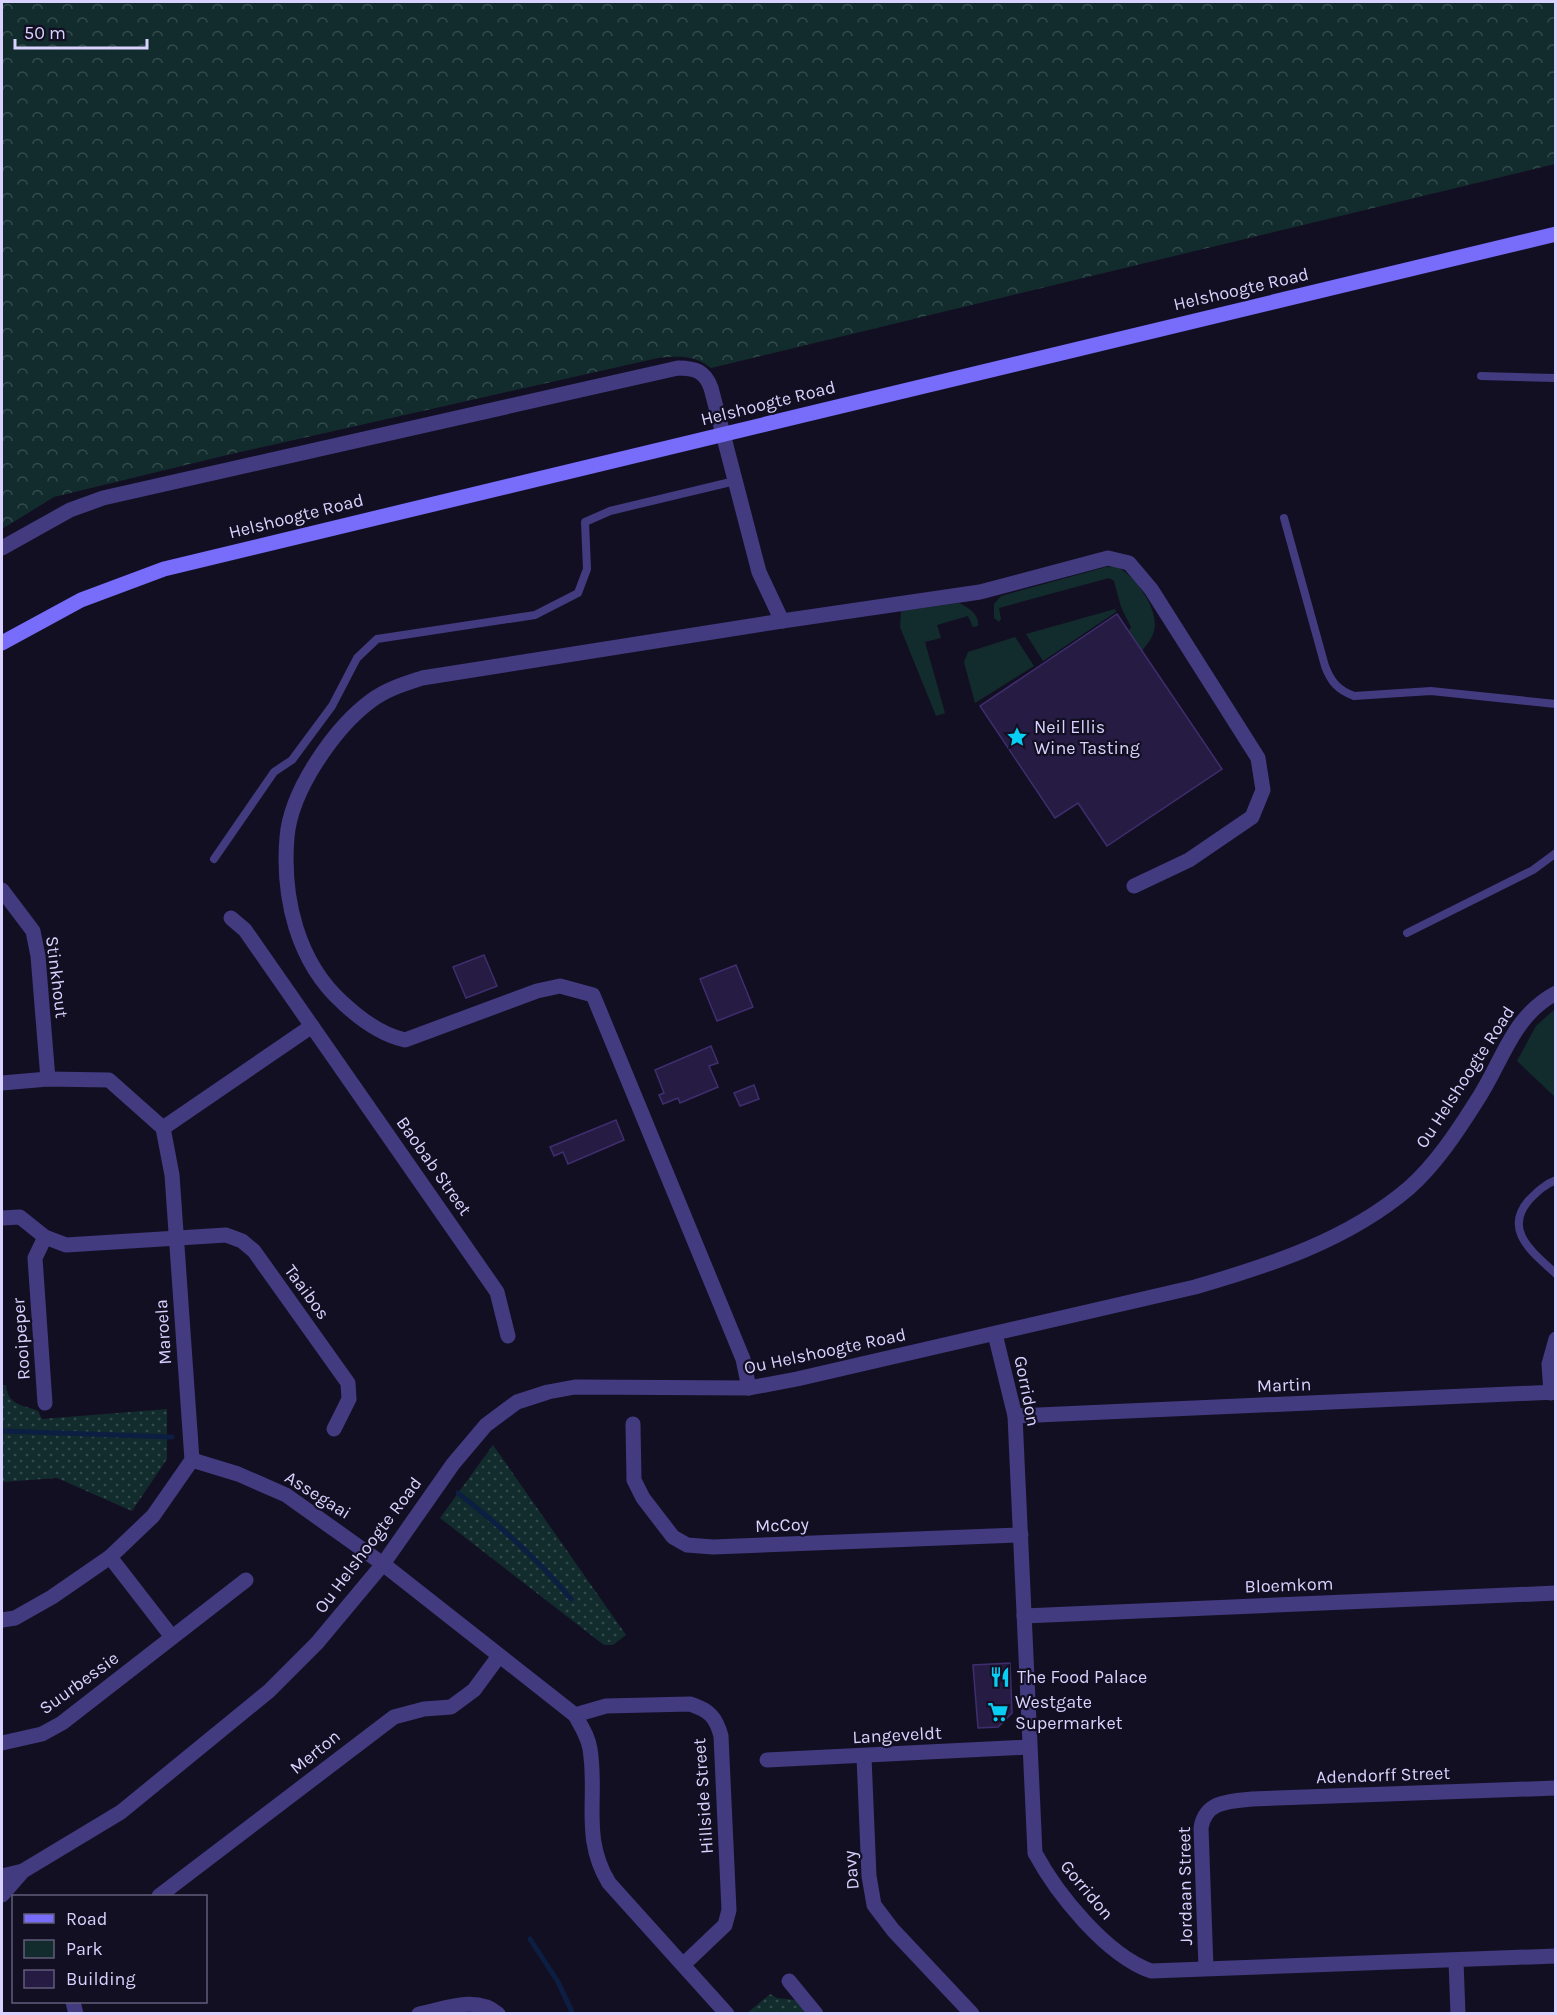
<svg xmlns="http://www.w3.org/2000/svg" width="1557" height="2015" font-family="Karla,sans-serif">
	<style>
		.grass { fill: url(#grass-dots) }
		.forest { fill: url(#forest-crowns) }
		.green { fill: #122c2d }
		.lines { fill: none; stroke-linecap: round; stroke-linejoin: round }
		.stream { stroke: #0d1e43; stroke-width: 5 }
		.building { fill: #261b43; stroke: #3f2e6e; stroke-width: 1.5 }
		.service { stroke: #423b80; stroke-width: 8 }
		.minor { stroke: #423b80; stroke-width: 15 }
		.secondary { stroke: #786cfa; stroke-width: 15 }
		.labels { text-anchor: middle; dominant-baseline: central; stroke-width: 4.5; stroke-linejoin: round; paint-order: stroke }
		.street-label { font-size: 18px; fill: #d9d2fe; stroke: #130f23 }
		.poi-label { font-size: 18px; fill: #d9d2fe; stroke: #130f23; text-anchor: start }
	</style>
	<defs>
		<pattern id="grass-dots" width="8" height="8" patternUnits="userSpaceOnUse" patternTransform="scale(1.5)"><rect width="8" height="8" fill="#122c2d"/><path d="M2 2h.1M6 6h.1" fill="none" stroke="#344a4c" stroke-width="1.8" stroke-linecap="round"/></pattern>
		<pattern id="forest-crowns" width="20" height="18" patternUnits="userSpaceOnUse" patternTransform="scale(1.5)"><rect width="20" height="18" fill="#122c2d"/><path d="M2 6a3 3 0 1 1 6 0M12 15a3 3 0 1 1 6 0" fill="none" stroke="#344a4c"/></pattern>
	</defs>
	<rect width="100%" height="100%" fill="#130f23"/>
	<g class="grass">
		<path d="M2 1385H6C7 1405 23 1405 38 1411L42 1419 167 1409V1459L132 1511 57 1478 2 1482Z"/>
		<polygon points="493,1445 626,1635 613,1645 604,1645 440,1518"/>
		<polygon points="770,1994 777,1998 795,2000 807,2014 746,2014"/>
	</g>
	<path class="forest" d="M2 2H1555V164L711 368C695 355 678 356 658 358L227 455 54 497 2 529Z"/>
	<g class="green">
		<path d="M1115 566C1134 573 1160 610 1154 631 1152 639 1147 644 1142 651L1129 631 1131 627 1121 607 1114 581 1109 578 999 608 1001 619 999 622 994 618V604L1001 596 1106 567Z"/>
		<path d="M959 603C968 607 980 615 978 626L973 627 968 616 937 625 941 638 925 642 945 713 936 716 900 627 901 611Z"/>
		<polygon points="1115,609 1116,612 1043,661 1026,634"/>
		<polygon points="1015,637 1034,666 975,703 964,662 968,652"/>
		<polygon points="1555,1009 1555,1097 1517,1061 1536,1026"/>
	</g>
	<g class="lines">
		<g class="stream">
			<polyline points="2,1431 172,1437"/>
			<path d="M458 1493C500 1526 537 1558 571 1599"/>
			<polyline points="530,1939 558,1982 573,2014"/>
		</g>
	</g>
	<g class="building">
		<polygon points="1117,614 1222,769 1107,846 1078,803 1055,818 980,706"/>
		<polygon points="484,955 497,986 466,998 453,967"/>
		<polygon points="736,965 753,1007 717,1021 700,979"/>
		<polygon points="711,1046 718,1063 709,1066 718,1087 680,1103 678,1098 663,1104 659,1095 664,1093 655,1070"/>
		<polygon points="754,1085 759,1099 740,1106 734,1093"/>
		<polygon points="616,1120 624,1140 568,1164 563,1152 554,1156 550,1147"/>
		<polygon points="1010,1663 1012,1713 998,1727 978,1728 973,1665"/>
	</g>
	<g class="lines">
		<g class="service">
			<polyline points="1481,376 1556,378"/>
			<path d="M1284 518 1325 666C1331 682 1338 690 1354 696L1431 691 1556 704"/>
			<polyline points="214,859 274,772 292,760 332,706 357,658 377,639 535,615 578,593 587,569 585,522 610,511 735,481"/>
			<polyline points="1407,933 1533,870 1556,853"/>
			<path d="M1556 1180C1545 1184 1537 1192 1529 1200 1502 1231 1534 1253 1556 1274"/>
		</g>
		<g class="minor">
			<path d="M2 548 70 510 103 498 678 368C695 368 705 371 711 388L759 572 782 621 980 592 1108 558 1129 563 1151 589 1258 758 1263 790 1252 817 1189 860 1134 886"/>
			<polyline points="2,890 33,931 38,956 48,1079"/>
			<polyline points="231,918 245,930 497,1292 508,1336"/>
			<polyline points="2,1083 48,1079 109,1080 163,1128 172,1175 192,1460 153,1516 110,1557 52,1597 15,1618 2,1620"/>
			<polyline points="163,1128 312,1026"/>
			<polyline points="2,1218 20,1217 45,1237 66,1245 226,1235 242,1241 254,1251 348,1383 349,1399 334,1429"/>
			<path d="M995 1334 1015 1416 1035 1853C1057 1894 1106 1955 1151 1971L1556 1956"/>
			<path d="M749 1388 743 1359 593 995 560 986 537 991 405 1040C383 1035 360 1019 343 1003 297 962 282 897 287 837 291 790 335 727 372 700 387 689 404 684 422 678L782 621"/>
			<polyline points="1551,1393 1549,1364 1556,1339"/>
			<polyline points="45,1403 35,1258 45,1237"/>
			<polyline points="1015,1416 1556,1392"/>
			<polyline points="633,1424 634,1480 643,1498 673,1537 687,1545 713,1547 1021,1535"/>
			<path d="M192 1460 238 1474 286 1495 383 1564 575 1715C581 1726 588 1736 590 1749 598 1798 581 1837 609 1883L727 2014"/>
			<polyline points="110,1557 172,1637"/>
			<polyline points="1024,1616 1556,1593"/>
			<path d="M575 1715 606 1706 690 1704C709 1710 716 1717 721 1736L729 1910 725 1925 684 1964"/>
			<polyline points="2,1743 42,1734 62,1723 246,1580"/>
			<polyline points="864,1757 869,1876 874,1905 893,1930 972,2014"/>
			<polyline points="767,1760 1029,1747"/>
			<path d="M2 1876 23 1871 121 1812 269 1691 317 1643 383 1564 453 1464 486 1425 517 1402 548 1392 575 1387 749 1388 797 1379 1195 1287C1271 1265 1348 1240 1409 1188 1436 1164 1457 1132 1476 1102 1503 1062 1511 1017 1556 993"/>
			<polyline points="2,1895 23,1871"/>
			<polyline points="159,1896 394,1717 424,1709 451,1707 474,1690 499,1656"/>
			<polyline points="1456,1961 1458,2014"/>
			<path d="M1206 1968 1201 1828C1205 1801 1230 1801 1252 1799L1556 1788"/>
			<polyline points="789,1981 816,2014"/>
			<polyline points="73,2002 76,2014"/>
			<path d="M419 2014C445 2009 476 1995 498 2014"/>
		</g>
		<polyline class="secondary" points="2,643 81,600 164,569 1556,234"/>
	</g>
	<defs>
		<g id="sight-bare" transform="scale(1.62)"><path d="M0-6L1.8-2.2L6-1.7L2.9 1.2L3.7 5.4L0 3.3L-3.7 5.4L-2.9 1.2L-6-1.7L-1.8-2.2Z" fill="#08cef4" stroke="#130f23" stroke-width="2.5" paint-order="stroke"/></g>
		<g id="restaurant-bare" transform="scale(1.62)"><path d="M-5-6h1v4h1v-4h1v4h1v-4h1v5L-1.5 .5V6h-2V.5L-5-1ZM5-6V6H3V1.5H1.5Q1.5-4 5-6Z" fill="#08cef4" stroke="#130f23" stroke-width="2.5" paint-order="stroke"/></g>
		<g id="supermarket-bare" transform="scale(1.62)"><path d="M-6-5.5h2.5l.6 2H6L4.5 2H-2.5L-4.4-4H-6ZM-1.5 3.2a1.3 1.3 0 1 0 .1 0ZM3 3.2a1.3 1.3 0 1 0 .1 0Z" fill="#08cef4" stroke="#130f23" stroke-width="2.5" paint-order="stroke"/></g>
	</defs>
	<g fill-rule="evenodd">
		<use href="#sight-bare" x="1017" y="737"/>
		<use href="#restaurant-bare" x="1000" y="1677"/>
		<use href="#supermarket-bare" x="998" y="1712"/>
	</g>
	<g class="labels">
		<g class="street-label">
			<text transform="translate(1241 289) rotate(-13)">Helshoogte Road</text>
			<text transform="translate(768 403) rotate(-14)">Helshoogte Road</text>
			<text transform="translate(296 516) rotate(-14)">Helshoogte Road</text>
			<text transform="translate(57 977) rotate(83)">Stinkhout</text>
			<text transform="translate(1465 1077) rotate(-57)">Ou Helshoogte Road</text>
			<text transform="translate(434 1166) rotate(55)">Baobab Street</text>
			<text transform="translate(307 1292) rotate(54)">Taaibos</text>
			<text transform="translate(163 1332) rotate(-94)">Maroela</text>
			<text transform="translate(21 1339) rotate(-94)">Rooipeper</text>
			<text transform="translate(825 1351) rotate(-12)">Ou Helshoogte Road</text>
			<text transform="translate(1284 1385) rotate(-2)">Martin</text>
			<text transform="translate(1027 1391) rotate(79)">Gorridon</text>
			<text transform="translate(318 1495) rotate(32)">Assegaai</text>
			<text transform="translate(782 1525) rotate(-2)">McCoy</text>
			<text transform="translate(368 1545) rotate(-53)">Ou Helshoogte Road</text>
			<text transform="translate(1289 1585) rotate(-2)">Bloemkom</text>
			<text transform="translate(79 1683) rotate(-36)">Suurbessie</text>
			<text transform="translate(897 1735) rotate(-3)">Langeveldt</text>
			<text transform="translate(315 1752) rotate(-39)">Merton</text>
			<text transform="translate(1383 1775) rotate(-2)">Adendorff Street</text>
			<text transform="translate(703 1796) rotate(-94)">Hillside Street</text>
			<text transform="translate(851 1870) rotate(-95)">Davy</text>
			<text transform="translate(1185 1886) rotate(-91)">Jordaan Street</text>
			<text transform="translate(1087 1890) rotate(50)">Gorridon</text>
		</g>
		<g class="poi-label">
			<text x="1034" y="727">Neil Ellis<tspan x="1034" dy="21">Wine Tasting</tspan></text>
			<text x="1017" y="1677">The Food Palace</text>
			<text x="1015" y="1702">Westgate<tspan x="1015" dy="21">Supermarket</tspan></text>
		</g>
	</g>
	<rect width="1557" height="2015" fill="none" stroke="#d9d2fe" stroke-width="6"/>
	<rect x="12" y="1895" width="195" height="108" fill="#130f23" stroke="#625d7b" stroke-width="1.5"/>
	<rect x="24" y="1914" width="30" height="9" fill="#786cfa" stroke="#625d7b" stroke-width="1.5"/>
	<text x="66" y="1925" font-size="18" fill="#d9d2fe">Road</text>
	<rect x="24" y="1940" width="30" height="18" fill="#122c2d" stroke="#625d7b" stroke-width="1.5"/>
	<text x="66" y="1955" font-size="18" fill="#d9d2fe">Park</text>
	<rect x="24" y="1970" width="30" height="18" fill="#261b43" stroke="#625d7b" stroke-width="1.5"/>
	<text x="66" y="1985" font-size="18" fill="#d9d2fe">Building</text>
	<path d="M15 39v9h132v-9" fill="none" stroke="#d9d2fe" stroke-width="3"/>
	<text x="24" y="39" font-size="18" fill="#d9d2fe" stroke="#130f23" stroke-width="4.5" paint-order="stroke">50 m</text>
</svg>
